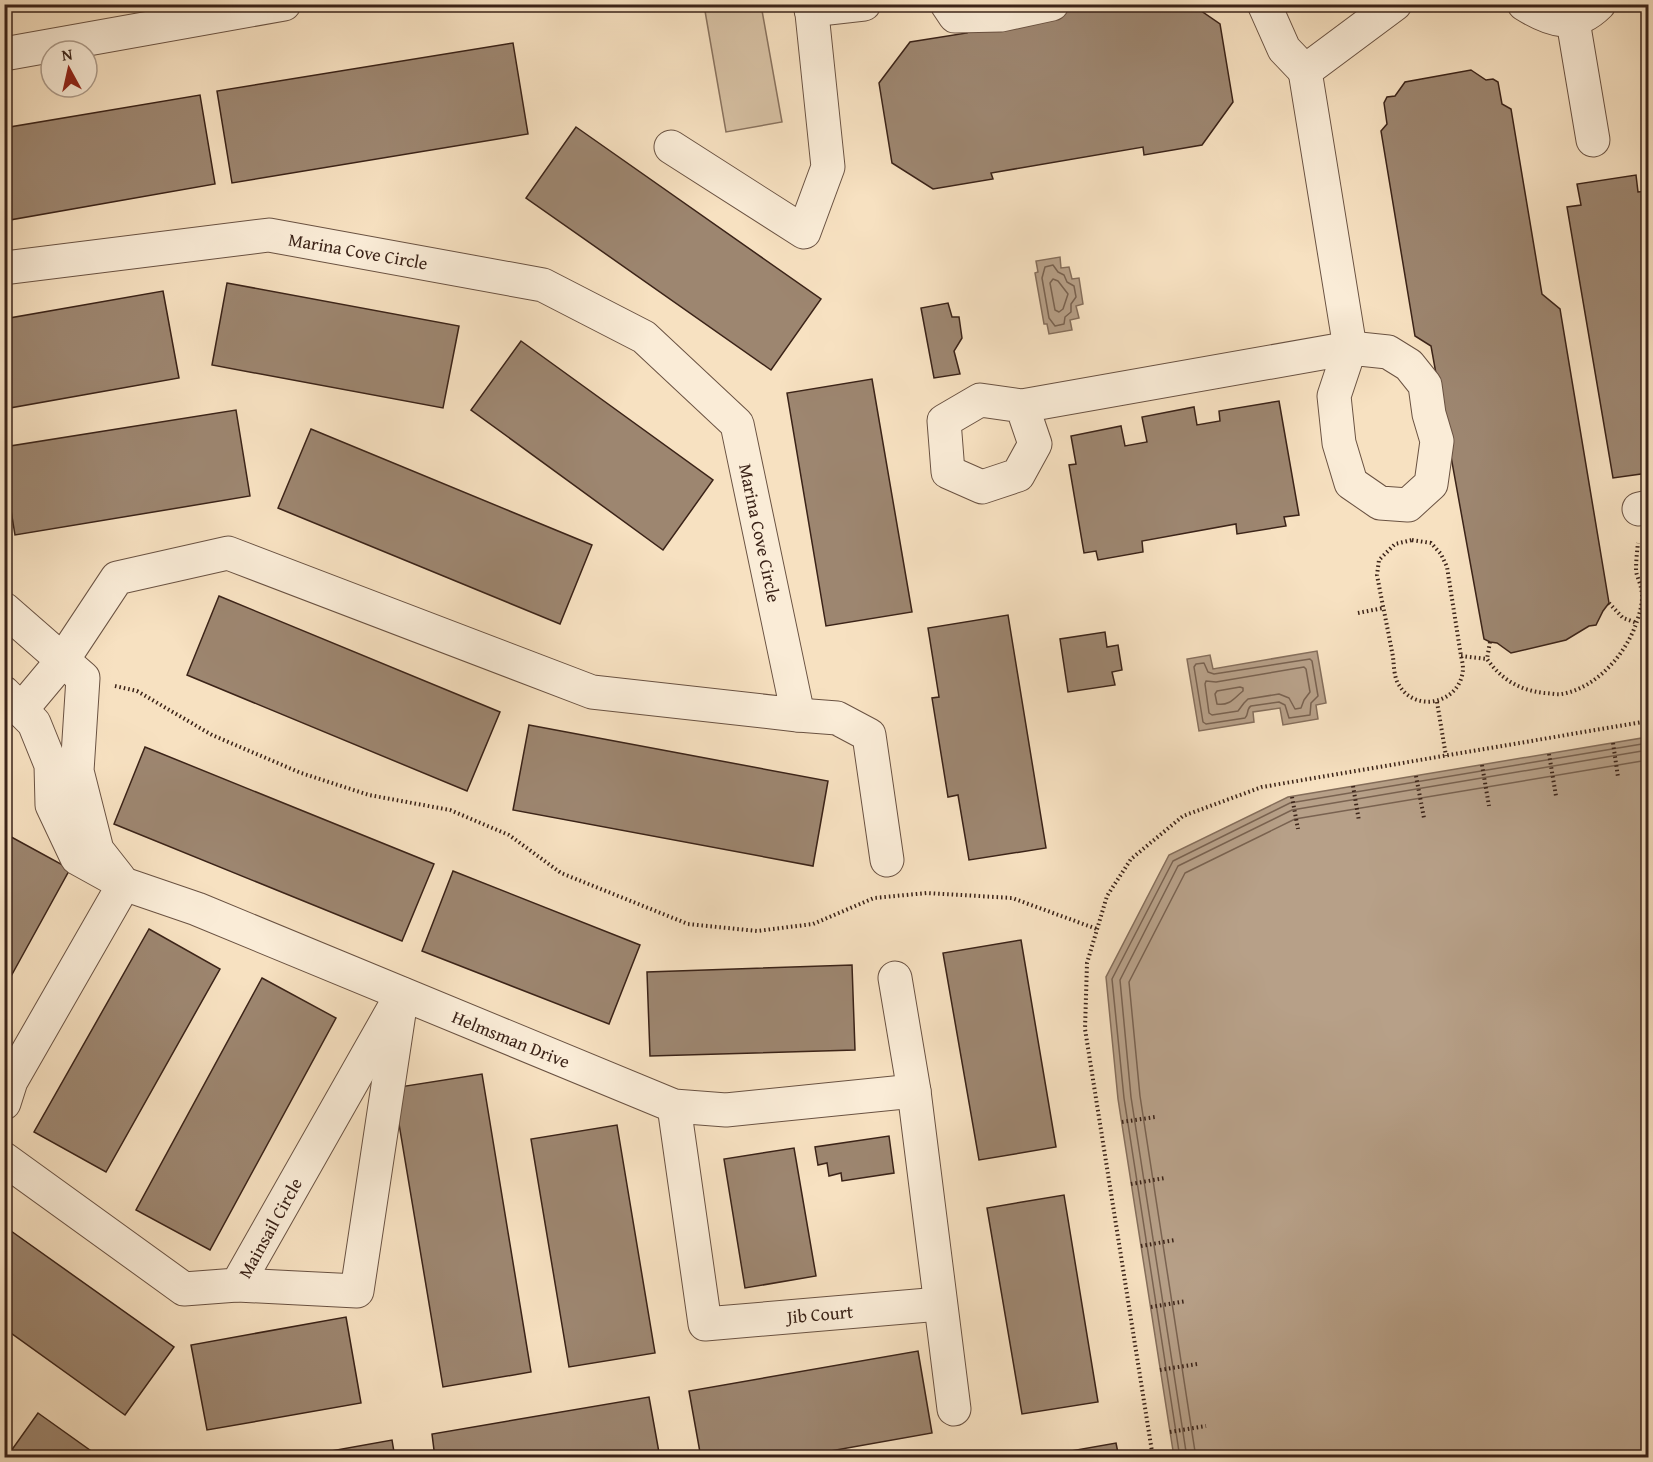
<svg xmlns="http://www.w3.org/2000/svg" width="1653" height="1462" font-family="'Gentium Book Plus',serif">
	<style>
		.green { fill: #d7c1a4; stroke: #89725e; stroke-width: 1.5 }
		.water { fill: #b7a088; stroke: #856e5b; stroke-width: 1.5 }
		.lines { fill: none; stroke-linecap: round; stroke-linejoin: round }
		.shore { stroke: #796250; stroke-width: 1.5 }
		.building { fill: #9d8670; stroke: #3b2318; stroke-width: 1.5 }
		.minor-casing { stroke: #6a5242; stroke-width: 35 }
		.path { stroke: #3b2318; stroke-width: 4; stroke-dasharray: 1.5 3; stroke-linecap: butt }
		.minor { stroke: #faecd7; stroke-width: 33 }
		.labels { text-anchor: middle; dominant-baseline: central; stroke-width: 5; stroke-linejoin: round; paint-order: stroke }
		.street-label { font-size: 18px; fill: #3b2318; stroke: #faecd7 }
	</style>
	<rect width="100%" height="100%" fill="#f7e1c1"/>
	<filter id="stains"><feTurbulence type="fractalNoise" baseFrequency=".00333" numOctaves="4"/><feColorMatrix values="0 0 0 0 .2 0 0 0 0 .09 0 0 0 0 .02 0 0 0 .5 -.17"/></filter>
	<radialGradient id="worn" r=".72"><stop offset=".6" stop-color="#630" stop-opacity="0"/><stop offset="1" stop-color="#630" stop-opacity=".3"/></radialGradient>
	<polygon class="green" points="743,5 761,5 782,122 726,132 705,11"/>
	<g class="water">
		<polygon points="1060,257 1061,268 1069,267 1072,279 1079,278 1083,304 1076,306 1079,318 1070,320 1072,330 1049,334 1047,324 1044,324 1035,273 1038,272 1036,261"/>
		<polygon points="1317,651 1326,703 1316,705 1318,719 1283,725 1280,708 1253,712 1254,722 1199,731 1187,659 1210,655 1213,669"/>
		<polygon points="1648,737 1648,1457 1174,1457 1118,1099 1106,977 1169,855 1288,797"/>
	</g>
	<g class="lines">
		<g class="shore">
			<polygon points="1053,265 1058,272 1064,275 1067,282 1074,286 1076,297 1071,304 1071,312 1065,317 1064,324 1055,326 1049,318 1042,278 1045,267"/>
			<polygon points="1053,279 1058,281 1068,294 1063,309 1059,312 1055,310 1050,283"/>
			<path d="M1310 659 1312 661 1318 696 1311 703 1310 715 1289 718 1285 705 1279 702 1251 706C1246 709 1249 715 1245 718L1206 724 1203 722 1194 667 1196 664 1204 663 1208 672 1214 674Z"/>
			<polygon points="1304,667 1306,669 1310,692 1304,700 1301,708 1295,709 1289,698 1279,694 1248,699 1244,703 1238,711 1212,715 1209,713 1205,684 1206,681 1216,682"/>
			<path d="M1240 687 1243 688V691C1234 698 1230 706 1217 704L1215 694 1217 691Z"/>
			<polyline points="1180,1458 1124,1098 1112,979 1173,861 1290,803 1648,743"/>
			<polyline points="1187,1458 1131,1097 1120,980 1178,866 1292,810 1648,750"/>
			<polyline points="1196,1458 1140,1096 1129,982 1185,873 1295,819 1648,760"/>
		</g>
	</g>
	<g class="building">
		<polygon points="1109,4 1119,4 1119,6 1130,4 1191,4 1220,24 1233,102 1202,145 1144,155 1143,147 991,173 993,179 933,189 892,163 879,83 910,42 967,33 966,28"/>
		<polygon points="513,43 528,134 232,183 217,91"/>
		<polygon points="1471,70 1486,80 1493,79 1498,82 1502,104 1511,109 1542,294 1560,309 1609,603 1603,611 1596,625 1589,626 1566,640 1511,653 1497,643 1490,642 1484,639 1431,346 1415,336 1381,131 1387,124 1384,103 1387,97 1395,96 1405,82"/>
		<polygon points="200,95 215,184 4,221 4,128"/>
		<polygon points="576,127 821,299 771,370 526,198"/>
		<polygon points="1636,175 1638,192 1648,191 1648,473 1613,478 1567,207 1581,205 1577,184"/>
		<polygon points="227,283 459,326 443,408 212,365"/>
		<polygon points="163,291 179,378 4,409 4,319"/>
		<polygon points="948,303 952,317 959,317 962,338 954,351 960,374 934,378 921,308"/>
		<polygon points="521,341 713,480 663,550 471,410"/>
		<polygon points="872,379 912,612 826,626 787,393"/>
		<polygon points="1279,401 1299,515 1284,517 1286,526 1237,534 1236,524 1142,541 1143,552 1098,560 1096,551 1084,553 1069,465 1076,464 1071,436 1121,426 1125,446 1147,442 1142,417 1194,407 1197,425 1220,421 1219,411"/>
		<polygon points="236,410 250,496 15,535 4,467 4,447"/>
		<polygon points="311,429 592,545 560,624 278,508"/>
		<polygon points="219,596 500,712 467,791 187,675"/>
		<polygon points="1008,615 1046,848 969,860 958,795 948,797 932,698 939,697 928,628"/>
		<polygon points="1105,632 1107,647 1118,645 1122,670 1112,672 1115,685 1068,692 1060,639"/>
		<polygon points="529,725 828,781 813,866 513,810"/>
		<polygon points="145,747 434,864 402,941 114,824"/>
		<polygon points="4,833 70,869 4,989"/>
		<polygon points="453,871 640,945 609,1024 422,951"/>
		<polygon points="149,929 220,969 106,1172 34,1132"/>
		<polygon points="1021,940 1056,1147 979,1160 943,953"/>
		<polygon points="852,965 855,1050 650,1056 647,972"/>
		<polygon points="262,978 336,1018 210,1250 136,1210"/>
		<polygon points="482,1074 531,1372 443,1387 393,1088"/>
		<polygon points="617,1125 655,1353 569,1367 531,1139"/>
		<polygon points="889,1136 894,1173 842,1181 841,1173 829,1176 827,1163 818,1165 815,1147"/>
		<polygon points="794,1148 816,1276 745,1288 724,1159"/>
		<polygon points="1064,1195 1098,1402 1022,1414 987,1208"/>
		<polygon points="4,1226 174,1347 125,1415 4,1328"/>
		<polygon points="346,1317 361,1403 207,1430 191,1345"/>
		<polygon points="918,1351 932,1433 791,1458 701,1458 689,1391"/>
		<polygon points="649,1397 660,1458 435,1458 432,1434"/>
		<polygon points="38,1413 101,1458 6,1458"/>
		<polygon points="392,1440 395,1458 292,1458"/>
		<polygon points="1116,1443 1119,1458 1031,1458"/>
	</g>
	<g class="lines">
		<g class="minor-casing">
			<g id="minor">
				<polyline points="947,4 955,16 1001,15 1052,4"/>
				<polyline points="1264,4 1284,49 1305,71"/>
				<path d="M1524 4C1551 21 1574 29 1599 4"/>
				<polyline points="811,10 864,4"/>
				<polyline points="1573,21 1593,140"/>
				<polyline points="4,54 284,4"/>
				<polyline points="671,147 804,232 828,167 811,4"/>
				<polyline points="4,268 269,235 543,285 644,337 737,424 798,715 592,692 228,553 117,578 62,661 21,710"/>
				<polygon points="1350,348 1388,352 1409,365 1425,385 1429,414 1437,441 1431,484 1408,505 1380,503 1351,483 1339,443 1334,396"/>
				<polyline points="1022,406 1035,444 1018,475 982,487 948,472 944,421 980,400 1022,406 1350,348 1305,71 1395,4"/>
				<polyline points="1639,509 1648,507"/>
				<polyline points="4,609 83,678 77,771 97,850 119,878"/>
				<polyline points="4,693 34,723 51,765 52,805 77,858 124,884 197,909 674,1106 726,1110 914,1091"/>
				<polyline points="798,715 837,718 869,735 887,860"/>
				<polyline points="895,978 914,1091 954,1409"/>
				<polyline points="4,1103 11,1081 124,884"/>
				<polyline points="674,1106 705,1324 940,1304"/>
				<polyline points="4,1159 184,1289 237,1285 402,994"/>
				<polyline points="237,1285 357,1291 399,1013"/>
			</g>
		</g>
		<g class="path">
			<path d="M1412 540 1431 543 1441 554 1447 567 1461 656C1462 660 1463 665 1463 669 1461 703 1416 714 1399 685 1394 678 1394 666 1393 657 1388 630 1382 602 1377 575L1379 560 1395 544Z"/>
			<polyline points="1609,603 1623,618 1637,623"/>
			<polyline points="1358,613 1383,608"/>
			<path d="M1490 642 1487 659C1501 679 1519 690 1544 693 1550 693 1557 695 1562 694 1596 688 1625 655 1636 624 1640 613 1644 600 1641 588 1640 582 1637 577 1636 571 1636 561 1637 552 1638 543"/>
			<polyline points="1461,656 1487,659"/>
			<polyline points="115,686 137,691 212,735 301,773 369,795 450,810 509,835 561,873 688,924 757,931 813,924 874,898 927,893 1012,898 1097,929"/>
			<polyline points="1437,702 1446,756"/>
			<polyline points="1613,743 1618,777"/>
			<polyline points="1549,754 1556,796"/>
			<polyline points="1482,765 1489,806"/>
			<polyline points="1416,776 1424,818"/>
			<polyline points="1353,786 1359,821"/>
			<polyline points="1292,797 1298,829"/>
			<polyline points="1122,1122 1155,1117"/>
			<polyline points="1131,1184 1165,1178"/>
			<polyline points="1141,1246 1175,1240"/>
			<polyline points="1151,1307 1186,1301"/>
			<polyline points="1160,1370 1197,1364"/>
			<polyline points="1170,1432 1206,1426"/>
			<polyline points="1153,1458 1085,1029 1087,963 1107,896 1131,859 1183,816 1262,787 1648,721"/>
		</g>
		<use href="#minor" class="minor"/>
	</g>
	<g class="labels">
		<g class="street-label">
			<text transform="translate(358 251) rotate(10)">Marina Cove Circle</text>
			<text transform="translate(760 533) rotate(78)">Marina Cove Circle</text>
			<text transform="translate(511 1039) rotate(22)">Helmsman Drive</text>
			<text transform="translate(270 1228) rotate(-61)">Mainsail Circle</text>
			<text transform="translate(820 1314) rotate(-5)">Jib Court</text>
		</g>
	</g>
	<rect width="1653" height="1462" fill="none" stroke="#f7e1c1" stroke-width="24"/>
	<rect x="6" y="6" width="1641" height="1450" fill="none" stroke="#3b2318" stroke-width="3"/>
	<rect x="12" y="12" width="1629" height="1438" fill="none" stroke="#3b2318" stroke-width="1.5"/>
	<g transform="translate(69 69) rotate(352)"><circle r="28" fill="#faecd7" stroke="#ae9c8b" stroke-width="1.5"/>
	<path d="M0-4.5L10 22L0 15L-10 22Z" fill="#8f2418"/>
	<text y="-9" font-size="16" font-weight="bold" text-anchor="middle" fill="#3b2318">N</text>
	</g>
	<rect width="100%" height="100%" filter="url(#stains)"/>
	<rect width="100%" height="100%" fill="url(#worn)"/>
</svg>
